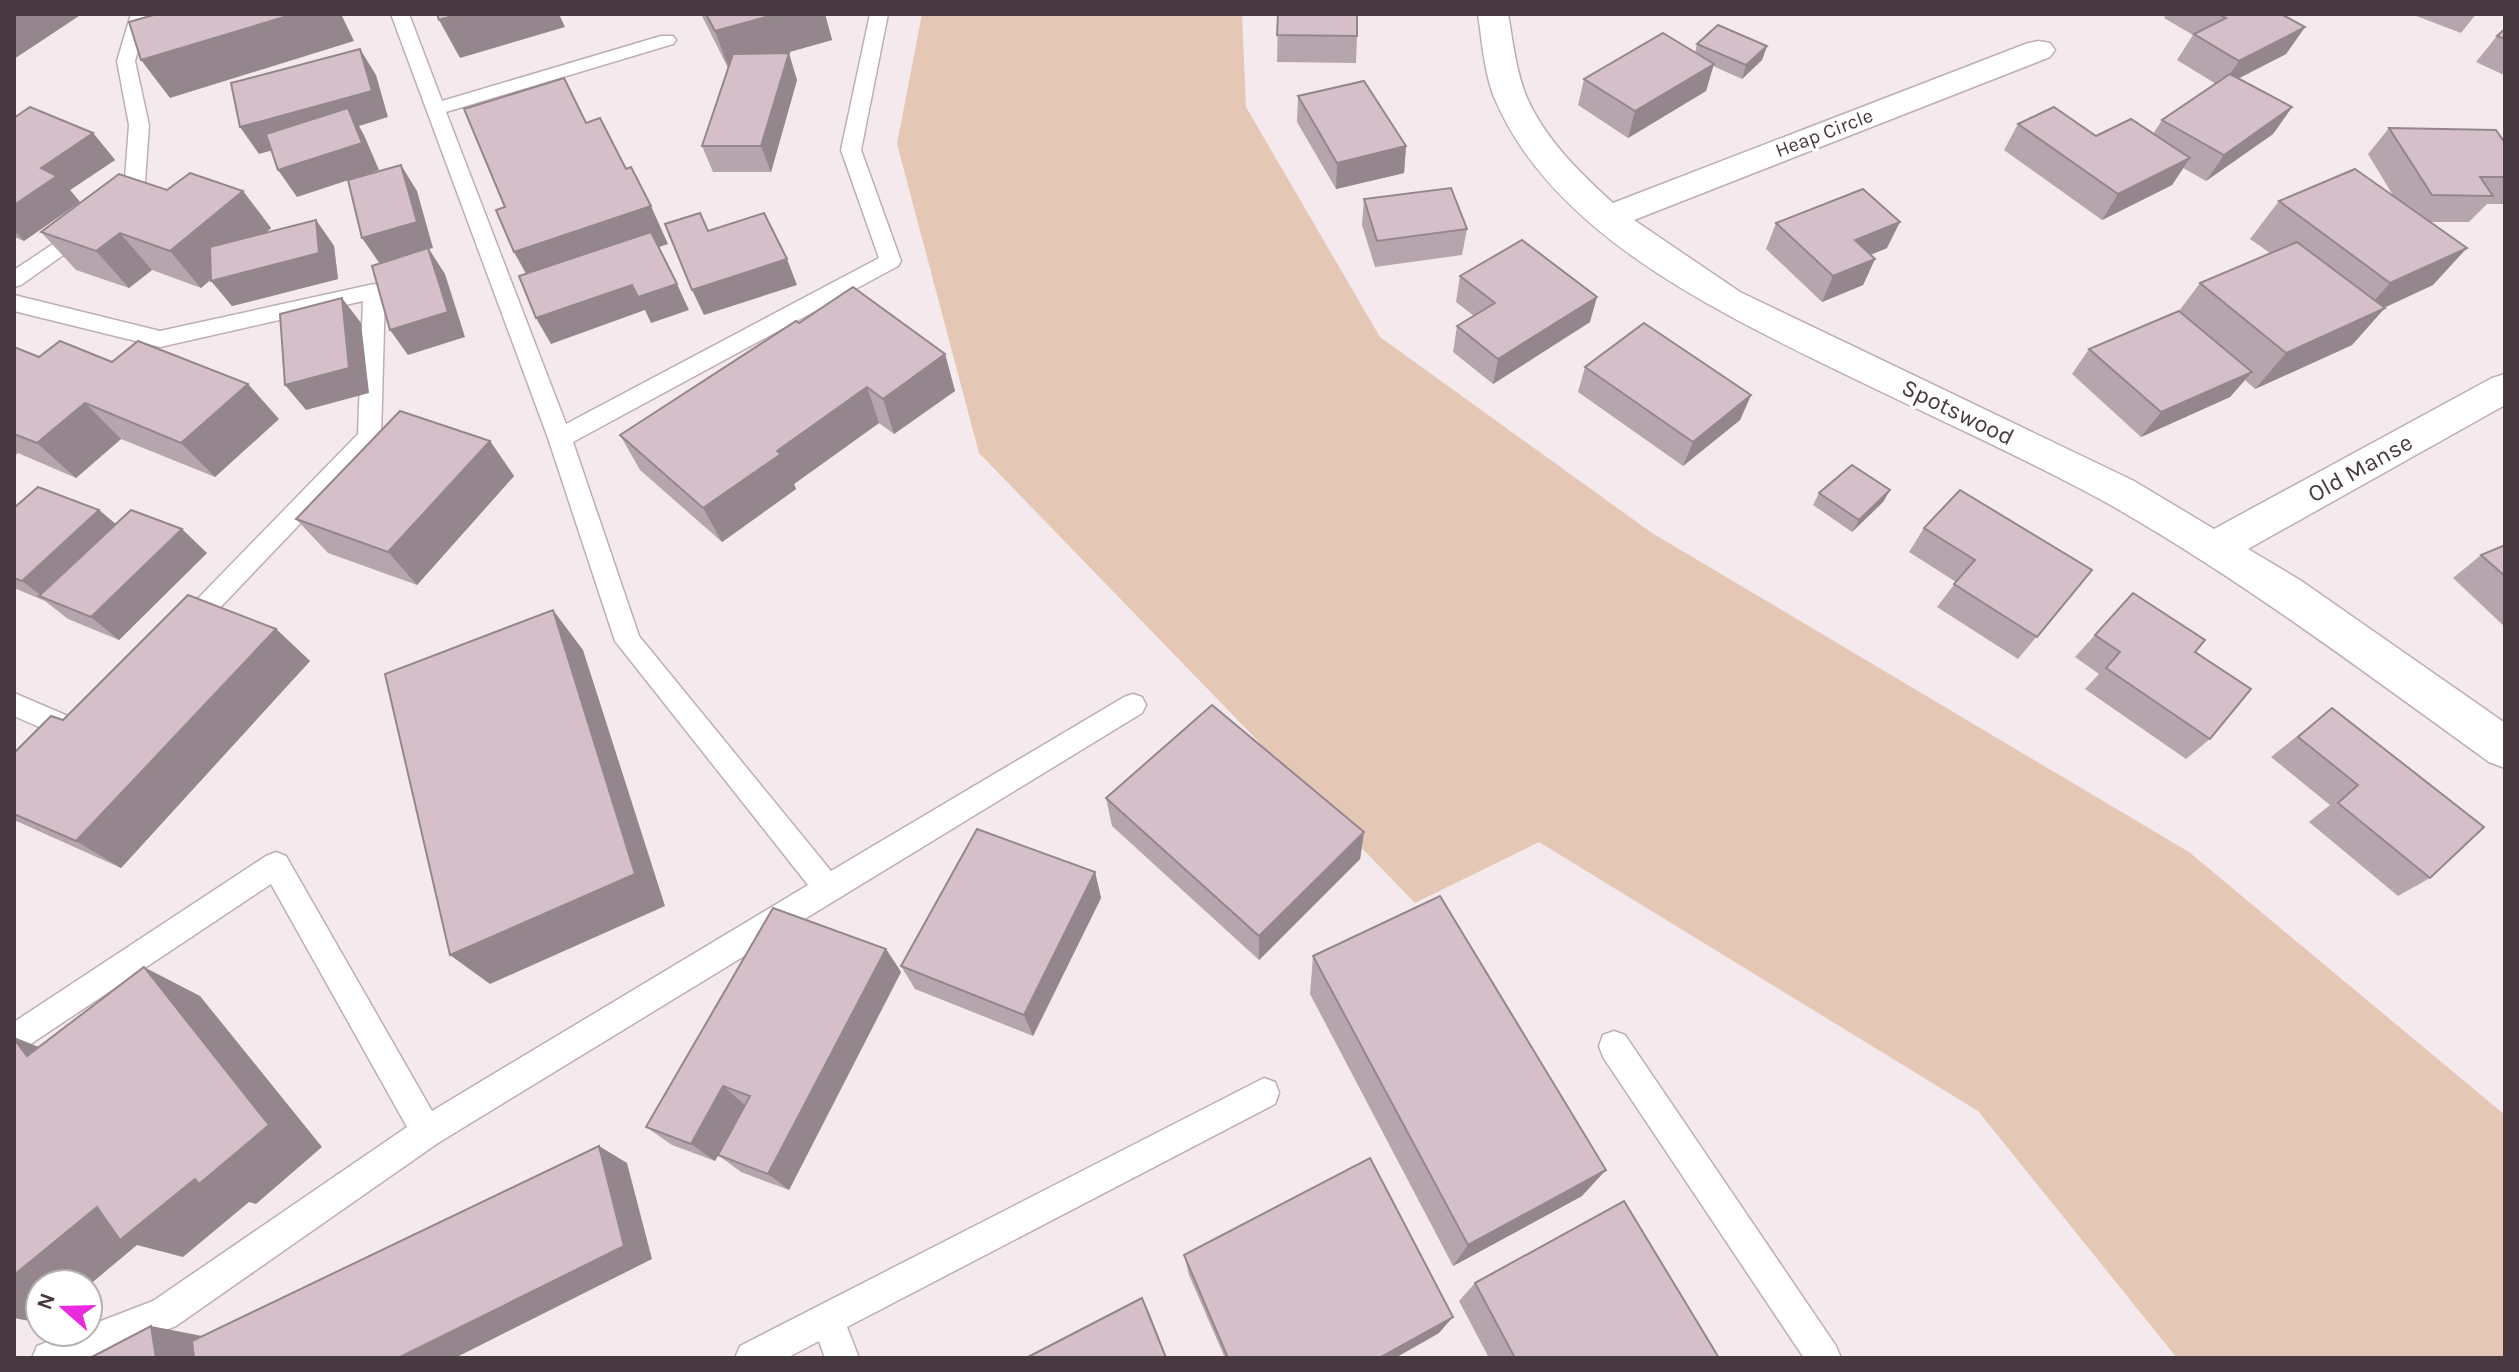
<svg xmlns="http://www.w3.org/2000/svg" width="2519" height="1372" font-family="Karla,sans-serif">
	<style>
		.green { fill: #e5c7b6 }
		.lines { fill: none; stroke-linecap: round; stroke-linejoin: round }
		.service-casing { stroke: #bfadb5; stroke-width: 3 }
		.minor-casing { stroke: #bfadb5; stroke-width: 3 }
		.service { fill: #fff; fill-rule: evenodd }
		.minor { fill: #fff; fill-rule: evenodd }
		.wall { fill: #b7a5ae }
		.shaded-wall { fill: #95868d }
		.building { fill: #d5c0ca; stroke: #95868d; stroke-width: 2 }
		.labels { text-anchor: middle; dominant-baseline: central; stroke-width: 6; stroke-linejoin: round; paint-order: stroke }
		.far-street-label { font-size: 20px; fill: #483940; stroke: #fff }
		.street-label { font-size: 24px; fill: #483940; stroke: #fff }
	</style>
	<rect width="100%" height="100%" fill="#f4eaee"/>
	<polygon class="green" points="922,14 1242,14 1246,107 1380,337 1652,533 2189,852 2505,1115 2505,1358 2177,1358 1978,1111 1539,842 1415,903 979,453 897,144"/>
	<g class="lines">
		<g class="service-casing">
			<g id="service">
				<polygon points="131,14 149,14 135,61 149,125 144,195 125,212 118,214 108,207 124,192 129,125 117,61"/>
				<polygon points="391,14 409,14 442,101 661,36 673,36 676,40 673,44 446,112 566,424 879,258 841,150 870,14 888,14 861,150 901,261 898,266 573,442 639,636 831,871 1124,697 1133,694 1142,697 1146,705 1142,713 438,1143 176,1326 93,1358 32,1358 37,1346 73,1332 88,1332 88,1326 153,1301 407,1127 271,884 14,1055 14,1022 266,856 276,852 286,856 432,1111 808,885 615,641 548,438"/>
				<polygon points="86,222 93,224 96,229 93,234 21,285 14,287 14,270"/>
				<polygon points="374,284 382,286 385,291 381,437 377,443 195,634 186,637 177,634 173,627 177,620 358,434 363,301 160,347 14,311 14,295 160,331"/>
				<polygon points="14,693 89,725 93,733 89,741 80,745 14,716"/>
				<polygon points="1614,1031 1625,1035 1836,1346 1841,1358 1804,1358 1603,1057 1599,1046 1603,1035"/>
				<polygon points="1264,1078 1275,1082 1279,1093 1275,1104 847,1327 859,1358 825,1358 819,1341 787,1358 735,1358 740,1346"/>
			</g>
		</g>
		<g class="minor-casing">
			<path id="minor" d="M1478 14H1508C1513 42 1516 72 1527 98 1546 140 1579 172 1613 203L2028 43 2039 41 2050 43 2055 50 2050 57 1634 220 1740 292 2134 481 2214 529 2492 378 2505 374V405L2248 549 2300 580 2505 723V768L2489 762C2364 672 2241 579 2107 503 2016 453 1919 411 1826 365 1706 306 1549 229 1494 97 1484 71 1482 41 1478 14Z"/>
		</g>
		<use href="#service" class="service"/>
		<use href="#minor" class="minor"/>
	</g>
	<g class="wall">
		<polygon points="701,14 825,14 832,40 785,53 797,80 771,172 713,172 702,146 728,68"/>
		<polygon points="1278,14 1357,36 1356,63 1277,62"/>
		<polygon points="2166,14 2281,14 2305,27 2286,54 2238,79 2292,107 2273,134 2206,181 2183,168 2172,185 2102,220 2004,150 2018,124 2096,136 2153,134 2162,120 2216,84 2177,60 2193,35 2164,18"/>
		<polygon points="2411,14 2476,14 2461,33"/>
		<polygon points="2505,29 2505,74 2504,75 2476,62 2497,36"/>
		<polygon points="1697,44 1767,46 1762,60 1742,79 1713,66 1706,91 1628,138 1578,105 1584,79 1695,53"/>
		<polygon points="1298,96 1406,146 1404,173 1336,189 1297,122"/>
		<polygon points="14,118 93,133 115,160 70,190 80,202 24,241 14,237"/>
		<polygon points="2389,128 2505,143 2505,204 2487,204 2469,222 2430,222 2433,285 2384,308 2352,345 2255,389 2245,380 2230,397 2141,437 2072,374 2089,349 2179,311 2200,283 2270,253 2250,239 2279,201 2394,197 2368,154"/>
		<polygon points="167,190 243,191 271,228 267,232 316,220 334,246 338,279 232,306 211,279 201,288 152,270 129,288 76,270 41,232"/>
		<polygon points="1364,199 1467,229 1462,255 1375,267 1362,225"/>
		<polygon points="1776,223 1887,248 1870,255 1875,259 1863,285 1822,302 1766,249"/>
		<polygon points="1460,276 1590,322 1493,384 1453,352 1457,326 1474,316 1456,302"/>
		<polygon points="14,347 39,357 112,362 279,419 215,477 121,439 76,478 18,453 14,457"/>
		<polygon points="945,354 955,391 894,434 879,423 794,484 796,489 722,542 640,470 620,435"/>
		<polygon points="1585,367 1751,395 1740,420 1683,466 1578,392"/>
		<polygon points="490,441 514,476 417,585 328,553 296,519"/>
		<polygon points="1890,490 1883,502 1852,532 1813,505 1819,493"/>
		<polygon points="14,508 99,510 116,524 207,553 119,640 68,619 45,601 14,588"/>
		<polygon points="1924,528 2092,570 2018,659 1937,607 1956,582 1909,552"/>
		<polygon points="2505,545 2505,627 2453,578 2481,555"/>
		<polygon points="2133,593 2195,652 2210,739 2186,759 2085,689 2099,674 2075,657"/>
		<polygon points="276,629 310,661 121,868 14,820 14,753 63,720"/>
		<polygon points="2332,708 2430,878 2398,896 2309,822 2330,805 2271,757"/>
		<polygon points="1106,798 1364,832 1360,859 1259,960 1112,826"/>
		<polygon points="1095,872 1101,898 1033,1036 915,989 901,966"/>
		<polygon points="886,949 901,972 789,1190 741,1172 718,1155 745,1105 715,1161 672,1145 646,1127"/>
		<polygon points="1313,956 1582,1196 1453,1266 1310,994"/>
		<polygon points="1184,1255 1439,1333 1395,1358 1225,1358 1189,1275"/>
		<polygon points="1475,1283 1719,1358 1489,1358 1459,1301"/>
	</g>
	<g class="shaded-wall">
		<polygon points="14,14 82,14 14,59"/>
		<polygon points="294,14 341,14 354,41 170,98 141,60"/>
		<polygon points="459,14 559,14 565,27 460,58 439,20"/>
		<polygon points="777,14 825,14 832,40 729,69 715,31"/>
		<polygon points="2305,27 2286,54 2221,87 2239,61"/>
		<polygon points="1767,46 1762,60 1742,79 1746,65"/>
		<polygon points="360,49 376,75 388,117 359,126 364,135 379,170 297,197 278,170 355,127 259,154 240,127"/>
		<polygon points="789,53 797,80 771,172 761,146"/>
		<polygon points="1714,64 1706,91 1628,138 1635,111"/>
		<polygon points="2292,107 2273,134 2206,181 2224,155"/>
		<polygon points="93,133 115,160 70,190 80,202 24,241 14,231 14,205 41,168"/>
		<polygon points="1406,146 1404,173 1336,189 1337,163"/>
		<polygon points="2190,158 2172,185 2102,220 2118,194"/>
		<polygon points="401,165 417,191 433,248 429,249 445,274 465,337 408,355 390,330 380,264 362,238"/>
		<polygon points="243,191 271,228 201,288 170,251"/>
		<polygon points="651,206 668,244 535,290 514,252"/>
		<polygon points="316,220 334,246 338,279 232,306 211,281"/>
		<polygon points="1900,222 1887,248 1843,266 1855,240"/>
		<polygon points="120,233 152,270 129,288 96,251"/>
		<polygon points="2467,248 2433,285 2357,320 2390,283"/>
		<polygon points="787,259 797,285 704,315 692,290"/>
		<polygon points="1875,259 1863,285 1822,302 1833,276"/>
		<polygon points="677,284 689,310 651,323 645,310 551,344 536,318 632,285"/>
		<polygon points="1597,297 1590,322 1493,384 1498,359"/>
		<polygon points="342,298 361,323 369,393 306,410 285,385"/>
		<polygon points="2385,308 2352,345 2255,389 2286,353"/>
		<polygon points="945,354 955,391 894,434 883,399"/>
		<polygon points="2252,372 2230,397 2141,437 2161,412"/>
		<polygon points="248,384 279,419 215,477 181,443"/>
		<polygon points="867,387 879,423 794,484 796,489 722,542 703,508 777,451"/>
		<polygon points="1751,395 1740,420 1683,466 1693,442"/>
		<polygon points="85,403 121,439 76,478 37,443"/>
		<polygon points="490,441 514,476 417,585 388,552"/>
		<polygon points="1890,490 1883,502 1852,532 1859,520"/>
		<polygon points="99,510 126,533 46,599 22,581"/>
		<polygon points="182,529 207,553 119,640 91,617"/>
		<polygon points="553,610 583,650 665,906 490,984 450,955"/>
		<polygon points="276,629 310,661 121,868 76,841"/>
		<polygon points="1364,832 1360,859 1259,960 1259,936"/>
		<polygon points="1095,872 1101,898 1033,1036 1024,1015"/>
		<polygon points="886,949 901,972 789,1190 768,1174"/>
		<polygon points="144,967 200,996 322,1147 256,1204 249,1202 183,1257 137,1245 88,1286 88,1284 40,1284 40,1323 14,1318 14,1275"/>
		<polygon points="14,1037 76,1062 27,1056 14,1039"/>
		<polygon points="723,1086 745,1105 715,1161 691,1144"/>
		<polygon points="599,1146 627,1163 652,1259 455,1358 398,1358"/>
		<polygon points="1606,1170 1582,1196 1453,1266 1468,1245"/>
		<polygon points="1142,1298 1150,1315 1167,1358 1166,1358"/>
		<polygon points="1453,1317 1439,1333 1395,1358 1379,1358"/>
		<polygon points="151,1326 202,1336 205,1358 156,1358"/>
	</g>
	<g class="building">
		<polygon points="157,14 294,14 141,60 129,22"/>
		<polygon points="437,14 459,14 439,20"/>
		<polygon points="706,14 777,14 715,31"/>
		<polygon points="1278,14 1357,14 1357,36 1277,35"/>
		<polygon points="2218,14 2281,14 2305,27 2239,61 2194,34 2226,18"/>
		<polygon points="1718,25 1767,46 1746,65 1697,44"/>
		<polygon points="2505,29 2505,39 2497,36"/>
		<polygon points="1663,33 1714,64 1635,111 1584,79"/>
		<polygon points="360,49 372,91 240,127 231,83"/>
		<polygon points="789,53 761,146 702,146 733,54"/>
		<polygon points="2230,74 2292,107 2224,155 2162,120"/>
		<polygon points="564,78 586,123 600,118 626,169 631,167 651,206 514,252 496,210 505,207 464,109"/>
		<polygon points="1364,81 1406,146 1337,163 1298,96"/>
		<polygon points="30,107 93,133 41,168 57,176 14,205 14,118"/>
		<polygon points="2054,107 2096,136 2131,119 2190,158 2118,194 2018,124"/>
		<polygon points="348,108 362,143 278,170 266,134"/>
		<polygon points="2389,128 2496,130 2505,143 2505,177 2480,177 2493,196 2432,195"/>
		<polygon points="401,165 417,222 362,238 348,180"/>
		<polygon points="2355,169 2467,248 2390,283 2279,201"/>
		<polygon points="190,173 243,191 170,251 120,233 96,251 41,232 119,174 167,190"/>
		<polygon points="1451,188 1467,229 1377,241 1364,199"/>
		<polygon points="1863,189 1900,222 1855,240 1875,259 1833,276 1776,223"/>
		<polygon points="700,213 708,231 764,213 787,259 692,290 665,224"/>
		<polygon points="316,220 319,253 211,281 210,247"/>
		<polygon points="651,232 677,284 638,297 632,285 536,318 519,276"/>
		<polygon points="1522,240 1597,297 1498,359 1457,326 1495,303 1460,276"/>
		<polygon points="2297,242 2385,308 2286,353 2200,283"/>
		<polygon points="428,248 448,312 390,330 372,266"/>
		<polygon points="853,287 945,354 883,399 867,387 777,451 781,454 703,508 620,435 796,321 799,323"/>
		<polygon points="342,298 349,368 285,385 280,314"/>
		<polygon points="2179,311 2252,372 2161,412 2089,349"/>
		<polygon points="1644,323 1751,395 1693,442 1585,367"/>
		<polygon points="60,341 112,362 138,341 248,384 181,443 85,403 37,443 14,434 14,347 39,357"/>
		<polygon points="400,411 490,441 388,552 296,519"/>
		<polygon points="1852,465 1890,490 1859,520 1819,493"/>
		<polygon points="38,487 99,510 22,581 14,578 14,508"/>
		<polygon points="1960,490 2092,570 2037,637 1954,584 1975,560 1924,528"/>
		<polygon points="131,510 182,529 91,617 39,596"/>
		<polygon points="2505,545 2505,576 2481,555"/>
		<polygon points="2133,593 2205,640 2195,652 2251,689 2210,739 2106,668 2120,652 2095,635"/>
		<polygon points="188,595 276,629 76,841 14,814 14,753 51,716 63,720"/>
		<polygon points="553,610 635,874 450,955 385,674"/>
		<polygon points="1212,705 1364,832 1259,936 1106,798"/>
		<polygon points="2332,708 2484,827 2430,878 2338,803 2358,785 2298,737"/>
		<polygon points="977,829 1095,872 1024,1015 901,966"/>
		<polygon points="1440,896 1606,1170 1468,1245 1313,956"/>
		<polygon points="773,908 886,949 768,1174 718,1155 750,1096 723,1086 691,1144 646,1127"/>
		<polygon points="144,967 269,1125 199,1184 195,1179 120,1240 97,1207 14,1275 14,1039 27,1056"/>
		<polygon points="599,1146 624,1246 398,1358 194,1358 192,1341"/>
		<polygon points="1370,1158 1453,1317 1379,1358 1228,1358 1184,1255"/>
		<polygon points="1624,1201 1719,1358 1515,1358 1475,1283"/>
		<polygon points="1142,1298 1166,1358 1026,1358"/>
		<polygon points="151,1326 156,1358 90,1358"/>
	</g>
	<g class="labels">
		<g class="far-street-label">
			<text transform="translate(1824 133) rotate(-21)">Heap Circle</text>
		</g>
		<g class="street-label">
			<text transform="translate(1958 412) rotate(26)">Spotswood</text>
			<text transform="translate(2360 468) rotate(-29)">Old Manse</text>
		</g>
	</g>
	<rect width="2519" height="1372" fill="none" stroke="#483940" stroke-width="32"/>
	<g transform="translate(64 1308) rotate(290)"><circle r="38" fill="#ffffff" stroke="#b6b0b3" stroke-width="2"/>
	<path d="M0-6L14 30L0 20L-14 30Z" fill="#ea2bdd"/>
	<text y="-12" font-size="22" font-weight="bold" text-anchor="middle" fill="#483940">N</text>
	</g>
</svg>
